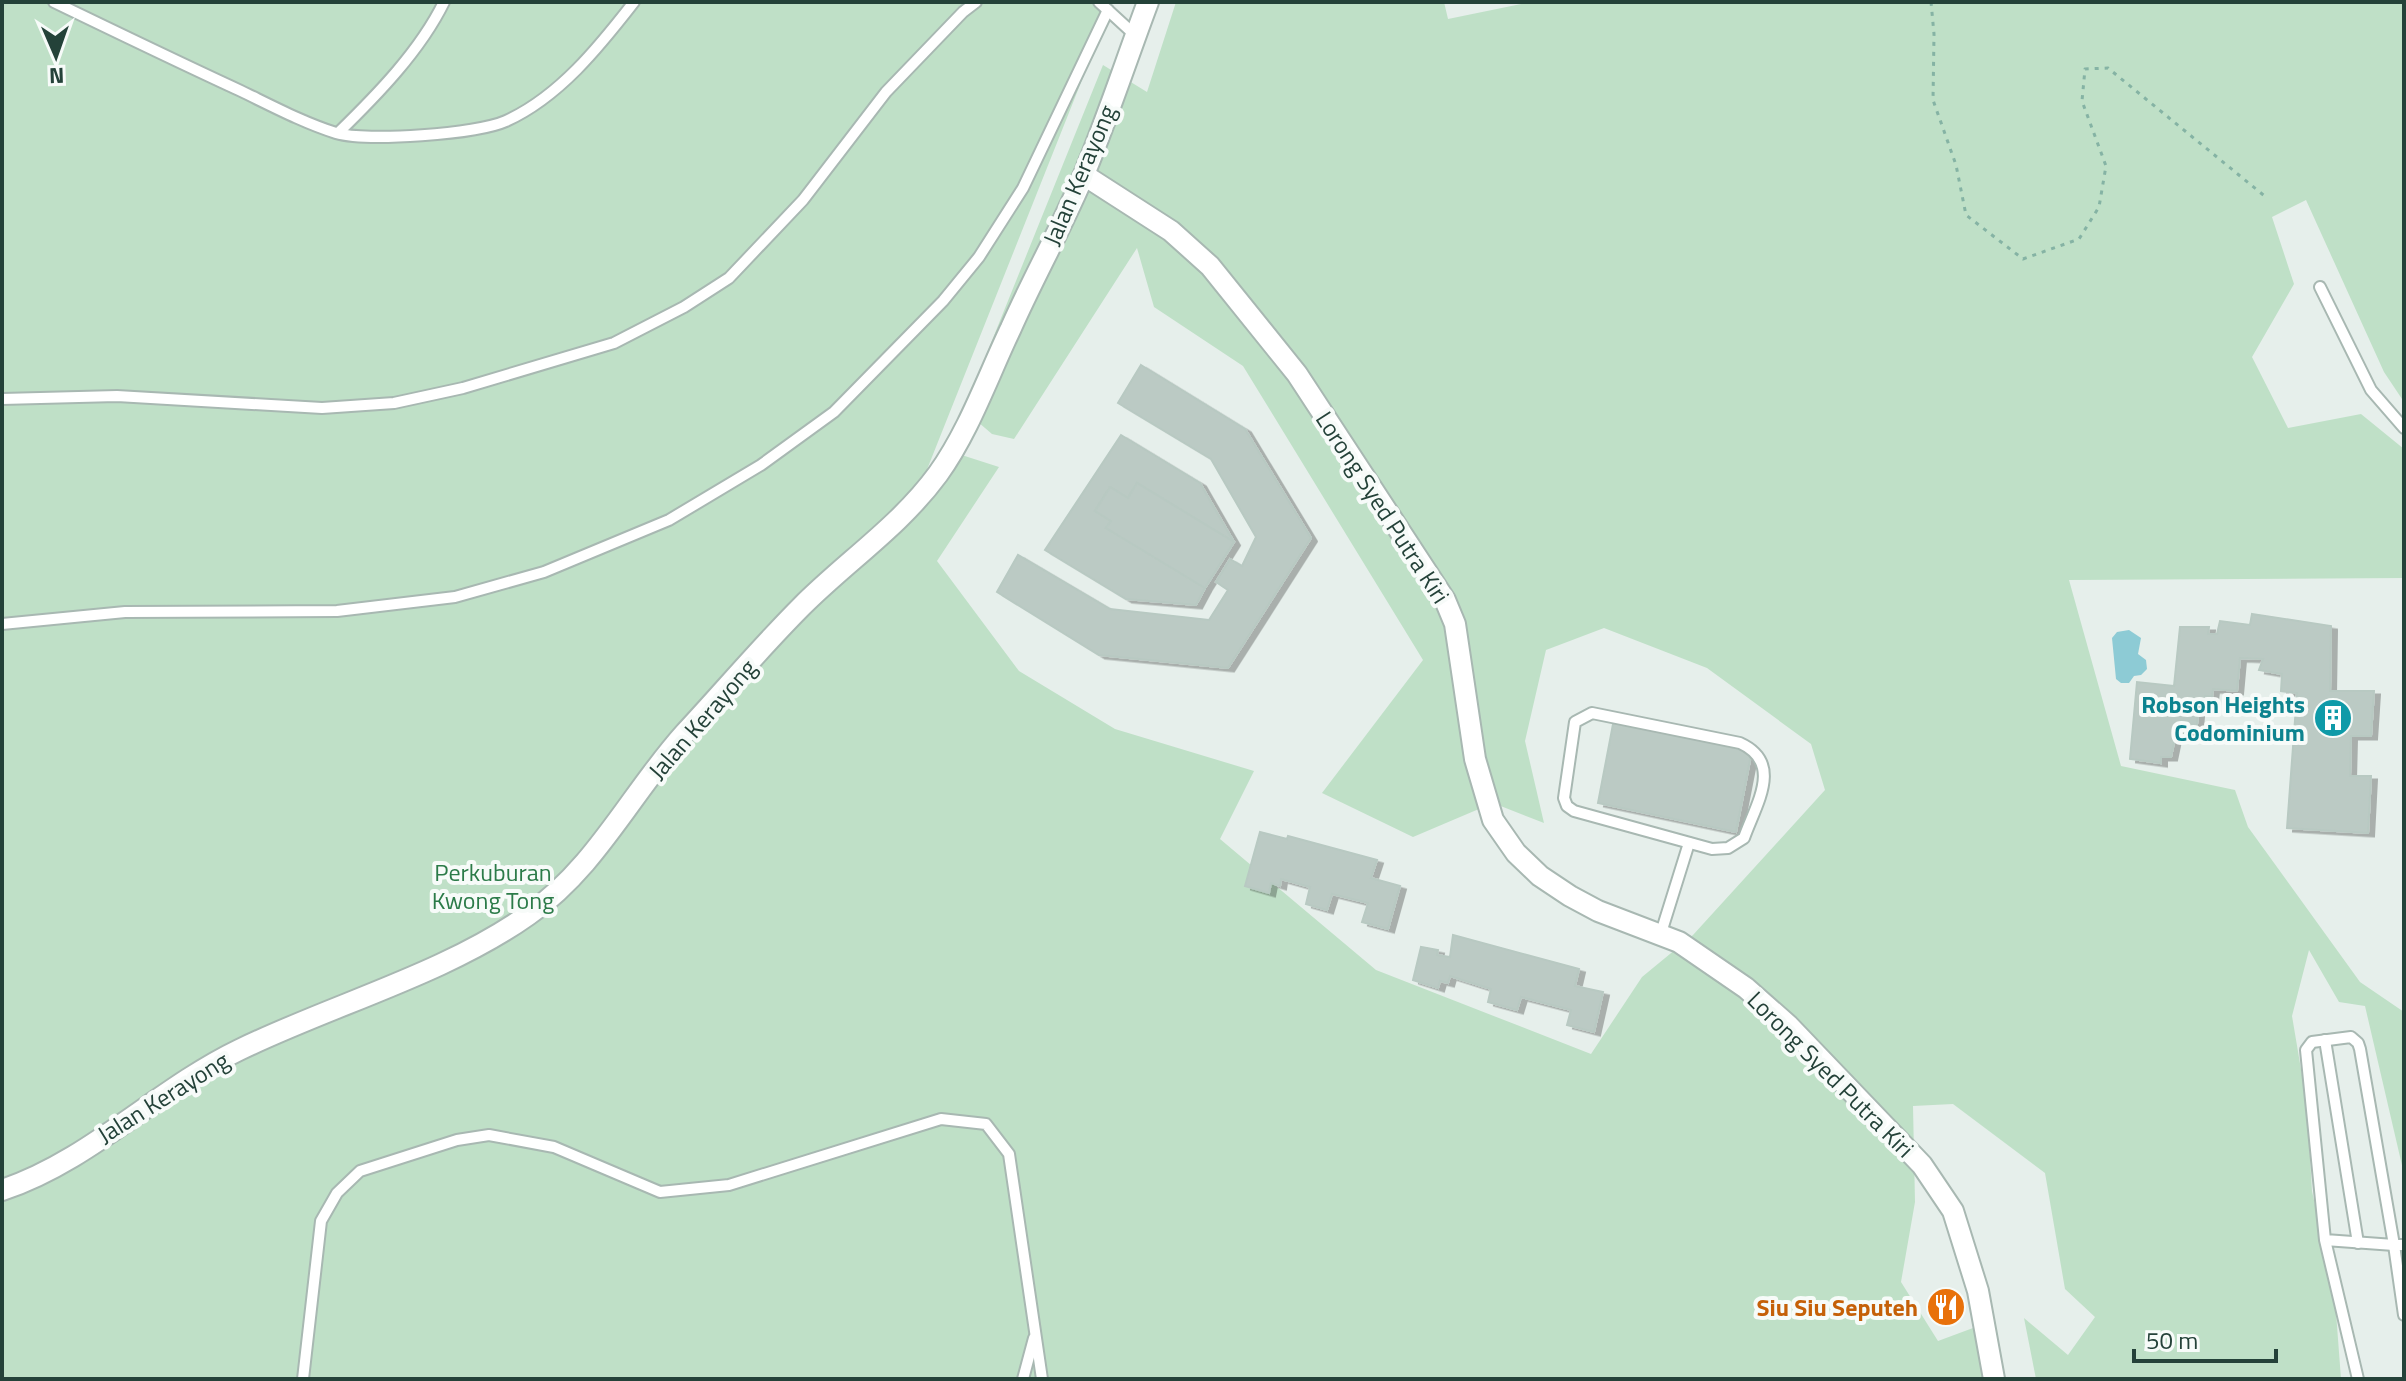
<svg xmlns="http://www.w3.org/2000/svg" width="2406" height="1381" font-family="'Titillium Web',sans-serif">
	<style>
		.green { fill: #bfe0c7 }
		.water { fill: #8dcbd5 }
		.building { fill: #bbcac4; stroke: #b8c9c2; stroke-width: 2; filter: url(#shadow) }
		.lines { fill: none; stroke-linecap: round; stroke-linejoin: round }
		.lane-casing { stroke: #a8b8b2; stroke-width: 14 }
		.street-casing { stroke: #a8b8b2; stroke-width: 24 }
		.path { stroke: #85b3a4; stroke-width: 3; stroke-dasharray: 4 6; stroke-linecap: butt }
		.lane { stroke: #fff; stroke-width: 10 }
		.street { stroke: #fff; stroke-width: 20 }
		.labels { text-anchor: middle; dominant-baseline: central; stroke-width: 8; stroke-linejoin: round; paint-order: stroke }
		.street-label { font-size: 24px; fill: #244239; stroke: #f7fbf9 }
		.culture-label { font-size: 24px; font-weight: bold; fill: #0d838f; stroke: #f7fbf9; text-anchor: end }
		.park-label { font-size: 24px; fill: #2c7b49; stroke: #f7fbf9 }
		.food-label { font-size: 24px; font-weight: bold; fill: #c56008; stroke: #f7fbf9; text-anchor: end }
	</style>
	<defs>
		<filter id="shadow"><feDropShadow dx="6" dy="3.5" stdDeviation="0" flood-color="#0004"/></filter>
	</defs>
	<rect width="100%" height="100%" fill="#e6efeb"/>
	<polygon class="green" points="2,2 1113,2 926,472 943,449 999,467 937,561 1019,671 1115,729 1254,771 1220,839 1376,970 1591,1054 1642,977 1693,935 1825,790 1811,744 1707,668 1604,628 1546,650 1525,741 1544,823 1493,803 1413,837 1322,793 1423,660 1243,366 1154,307 1137,248 1014,439 992,434 964,410 1103,65 1147,92 1176,2 1444,2 1448,19 1531,2 2404,2 2404,402 2384,372 2306,200 2272,217 2294,284 2252,357 2288,428 2361,414 2404,449 2404,578 2069,580 2121,766 2235,790 2248,827 2360,982 2404,1012 2404,1174 2365,1006 2339,1002 2309,950 2292,1016 2307,1105 2312,1191 2335,1299 2341,1379 2036,1379 2024,1318 2068,1355 2095,1317 2065,1289 2045,1173 1953,1104 1913,1106 1915,1202 1901,1282 1938,1341 1973,1328 1986,1379 2,1379"/>
	<polygon class="water" points="2129,630 2141,638 2138,654 2146,660 2147,669 2141,675 2134,676 2129,683 2121,683 2116,679 2112,638 2117,632"/>
	<g class="building">
		<polygon points="1141,365 1245,429 1311,538 1228,668 1099,655 997,592 1018,555 1110,609 1209,620 1228,590 1216,582 1230,559 1242,566 1256,537 1211,459 1118,403"/>
		<polygon points="1121,435 1200,483 1234,542 1137,483 1128,498 1110,487 1095,511 1111,521 1106,528 1205,588 1196,605 1126,599 1045,550"/>
		<polygon points="1137,483 1234,542 1205,588 1106,528 1111,521 1095,511 1110,487 1128,498"/>
		<polygon points="2252,614 2331,626 2330,691 2374,691 2371,736 2351,736 2350,776 2371,776 2368,833 2287,828 2297,693 2281,691 2282,674 2259,670 2263,659 2240,658 2237,691 2213,689 2212,697 2205,696 2204,704 2199,703 2196,735 2176,733 2171,757 2161,757 2161,763 2130,759 2137,682 2174,686 2180,627 2209,627 2208,634 2217,634 2220,621 2250,625"/>
		<polygon points="1614,719 1678,732 1677,736 1752,750 1736,832 1598,803"/>
		<polygon points="1260,832 1287,839 1288,836 1377,860 1371,878 1400,886 1388,929 1362,922 1368,903 1332,894 1327,910 1306,904 1310,887 1281,879 1280,886 1271,883 1269,893 1245,886"/>
		<polygon points="1453,935 1579,969 1575,986 1603,992 1594,1032 1567,1025 1571,1010 1521,997 1517,1010 1488,1002 1491,989 1450,976 1448,983 1440,981 1438,988 1413,980 1421,947 1438,950 1437,955 1450,957"/>
	</g>
	<g class="lines">
		<g class="lane-casing">
			<g id="lane">
				<path d="M54 2C116 32 178 62 241 91 272 106 304 123 336 133 367 142 477 134 506 121 559 97 599 47 634 2"/>
				<polyline points="1099,2 1135,35"/>
				<path d="M338 133C377 95 420 51 444 2"/>
				<polyline points="2320,287 2371,390 2404,428"/>
				<polyline points="2,399 117,396 322,408 394,403 463,388 614,343 684,307 729,278 803,200 886,92 963,12 976,2"/>
				<polyline points="2,624 125,612 337,611 455,597 544,572 669,520 761,465 834,412 943,301 979,257 1023,188 1108,10"/>
				<path d="M1592 713 1740 743C1784 763 1756 804 1744 838L1728 848 1712 849 1574 811 1567 806 1564 798 1575 722Z"/>
				<polyline points="1660,936 1689,843"/>
				<polyline points="2325,1040 2358,1243"/>
				<polyline points="2325,1240 2394,1245 2360,1049 2358,1043 2351,1037 2312,1042 2306,1050 2325,1240 2358,1379"/>
				<polyline points="2404,1245 2394,1245 2404,1315"/>
				<polyline points="303,1379 321,1221 337,1193 360,1171 457,1140 489,1135 554,1147 660,1192 729,1185 941,1119 986,1124 1009,1154 1042,1379"/>
				<polyline points="1023,1379 1034,1338"/>
			</g>
		</g>
		<g class="street-casing">
			<g id="street">
				<polyline points="1084,175 1171,231 1210,266 1297,374 1445,600 1455,624 1475,759 1493,820 1516,853 1540,876 1570,896 1598,911 1679,942 1746,988 1788,1025 1922,1165 1953,1211 1978,1291 1994,1379"/>
				<path d="M2 1190C88 1162 158 1089 239 1050 331 1005 445 974 528 915 596 868 631 793 685 733 724 691 761 647 802 606 847 561 900 526 938 474 969 431 988 376 1011 328 1034 276 1063 225 1085 172 1108 116 1127 58 1148 2"/>
			</g>
		</g>
		<polyline class="path" points="1931,2 1934,34 1933,100 1956,165 1966,215 2023,259 2079,239 2099,207 2106,166 2082,101 2085,69 2108,68 2267,198"/>
		<use href="#lane" class="lane"/>
		<use href="#street" class="street"/>
	</g>
	<defs>
		<g id="building-disc" transform="scale(2)"><circle r="9.5" fill="#0f9aa8" stroke="#f7fbf9"/><path d="M-4-6H4V6H1V3H-1V6H-4ZM-2.5-4.3h1.7v1.8h-1.7ZM.8-4.3h1.7v1.8H.8ZM-2.5-1h1.7V.8h-1.7ZM.8-1h1.7V.8H.8Z" fill="#fff"/></g>
		<g id="restaurant-disc" transform="scale(2)"><circle r="9.5" fill="#e8710a" stroke="#f7fbf9"/><path d="M-5-6h1v4h1v-4h1v4h1v-4h1v5L-1.5 .5V6h-2V.5L-5-1ZM5-6V6H3V1.5H1.5Q1.5-4 5-6Z" fill="#fff"/></g>
	</defs>
	<g fill-rule="evenodd">
		<use href="#building-disc" x="2333" y="718"/>
		<use href="#restaurant-disc" x="1946" y="1307"/>
	</g>
	<g class="labels">
		<g class="street-label">
			<text transform="translate(1079 175) rotate(-67)">Jalan Kerayong</text>
			<text transform="translate(1383 507) rotate(57)">Lorong Syed Putra Kiri</text>
			<text transform="translate(702 719) rotate(-49)">Jalan Kerayong</text>
			<text transform="translate(1831 1074) rotate(45)">Lorong Syed Putra Kiri</text>
			<text transform="translate(163 1097) rotate(-32)">Jalan Kerayong</text>
		</g>
		<g class="culture-label">
			<text x="2305" y="704">Robson Heights<tspan x="2305" dy="28">Codominium</tspan></text>
		</g>
		<g class="park-label">
			<text x="493" y="872">Perkuburan<tspan x="493" dy="28">Kwong Tong</tspan></text>
		</g>
		<g class="food-label">
			<text x="1918" y="1307">Siu Siu Seputeh</text>
		</g>
	</g>
	<rect width="2406" height="1381" fill="none" stroke="#244239" stroke-width="8"/>
	<g transform="translate(56 56) rotate(178)" stroke="#f7fbf9" stroke-width="6" paint-order="stroke">
	<path d="M0-6L14 30L0 20L-14 30Z" fill="#244239"/>
	<text y="-12" font-size="22" font-weight="bold" text-anchor="middle" fill="#244239">N</text>
	</g>
	<path d="M2134 1349v12h142v-12" fill="none" stroke="#244239" stroke-width="4"/>
	<text x="2146" y="1349" font-size="24" fill="#244239" stroke="#f7fbf9" stroke-width="6" paint-order="stroke">50 m</text>
</svg>
